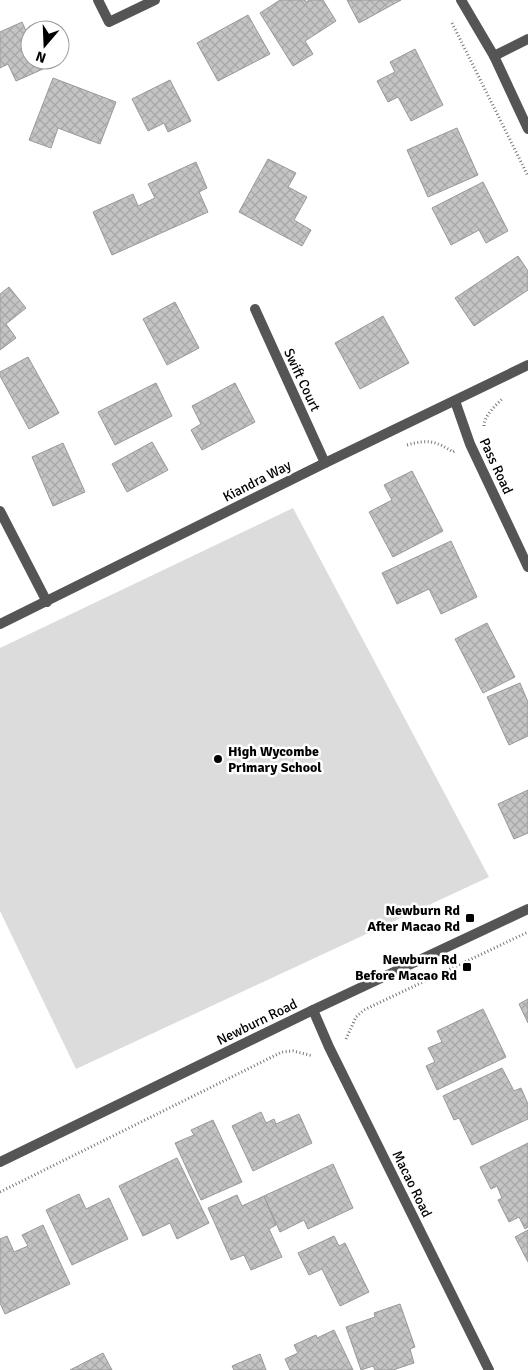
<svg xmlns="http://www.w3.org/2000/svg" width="528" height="1370" font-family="Signika,sans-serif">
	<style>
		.grass { fill: #dcdcdc }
		.building { fill: url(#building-cross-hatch); stroke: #999 }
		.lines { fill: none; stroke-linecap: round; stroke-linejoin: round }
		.path { stroke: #777; stroke-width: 3; stroke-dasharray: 1 2.5; stroke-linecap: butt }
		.minor { stroke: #555; stroke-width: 10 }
		.tertiary { stroke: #555; stroke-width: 10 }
		.poi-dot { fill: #000; stroke: #fff; stroke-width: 2 }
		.labels { text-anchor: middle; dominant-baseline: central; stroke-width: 5; stroke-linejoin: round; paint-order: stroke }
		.street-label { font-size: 14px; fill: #000; stroke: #fff }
		.poi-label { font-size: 14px; font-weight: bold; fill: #000; stroke: #fff; text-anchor: end }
	</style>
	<defs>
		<pattern id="building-cross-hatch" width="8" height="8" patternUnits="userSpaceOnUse" patternTransform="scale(1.25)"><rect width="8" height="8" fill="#c4c4c4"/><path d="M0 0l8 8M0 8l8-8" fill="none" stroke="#a7a7a7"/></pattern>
	</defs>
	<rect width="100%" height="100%" fill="#fff"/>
	<polygon class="grass" points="293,508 489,877 76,1069 0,911 0,648"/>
	<g class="building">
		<polygon points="280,0 305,0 306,2 309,0 323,0 336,21 305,41 313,54 293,66 260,13"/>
		<polygon points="347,0 401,0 359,23"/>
		<polygon points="248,15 270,54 218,81 197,43"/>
		<polygon points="22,22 30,40 30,60 39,60 43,69 16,81 8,64 0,68 0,32"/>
		<polygon points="415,49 443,105 411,121 398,97 388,102 377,81 395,72 390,62"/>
		<polygon points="53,78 116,102 100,144 58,128 51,148 29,140"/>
		<polygon points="170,80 191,121 168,132 164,123 148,131 132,99"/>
		<polygon points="457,128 478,175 428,197 407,150"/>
		<polygon points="268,159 296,173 288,187 307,197 294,220 311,230 302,246 239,212"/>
		<polygon points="196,162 207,188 199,192 208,212 112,255 93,212 133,194 138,206 155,198 148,184"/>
		<polygon points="483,182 508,231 486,243 479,230 451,245 432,208"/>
		<polygon points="518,256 528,271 528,290 474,326 455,298"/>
		<polygon points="9,287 26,308 6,324 16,338 0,350 0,294"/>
		<polygon points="175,302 199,348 167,365 143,319"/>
		<polygon points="383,316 409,363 360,389 335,343"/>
		<polygon points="28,357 59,413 29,429 0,376 0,372"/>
		<polygon points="156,383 172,416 115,445 98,412"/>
		<polygon points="235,383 255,422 202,450 191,430 201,424 192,406"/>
		<polygon points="152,442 168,470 127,492 112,464"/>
		<polygon points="63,443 85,492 53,506 32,457"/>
		<polygon points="412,471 443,531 393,557 369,512 392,500 384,485"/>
		<polygon points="451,541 477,597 441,614 429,589 397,604 382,573"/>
		<polygon points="487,623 515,677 483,693 455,639"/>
		<polygon points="520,683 528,702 528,736 509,745 487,697"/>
		<polygon points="528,790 528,833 514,839 498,804"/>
		<polygon points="528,999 528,1023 519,1004"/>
		<polygon points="483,1009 506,1057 437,1090 426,1066 435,1062 428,1048 442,1042 437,1031"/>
		<polygon points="502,1068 514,1091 521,1088 528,1104 528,1119 472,1145 459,1118 454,1120 443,1096"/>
		<polygon points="261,1112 266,1123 274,1119 276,1124 299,1114 312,1143 253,1171 232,1126"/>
		<polygon points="213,1120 242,1182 201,1200 175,1143 194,1135 191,1130"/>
		<polygon points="528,1143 528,1227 525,1229 519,1217 509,1222 498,1200 502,1198 497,1186 491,1189 480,1167"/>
		<polygon points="177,1158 209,1223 177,1239 170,1223 143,1236 119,1186"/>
		<polygon points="333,1164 353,1208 308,1229 304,1220 280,1232 264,1196"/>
		<polygon points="79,1194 86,1209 109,1198 128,1239 72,1265 46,1210"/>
		<polygon points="237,1195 242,1206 264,1196 276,1225 269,1229 282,1257 251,1270 244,1255 231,1260 208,1208"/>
		<polygon points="43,1225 70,1284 5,1314 0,1303 0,1239 7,1236 14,1252 28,1246 22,1235"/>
		<polygon points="528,1230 528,1262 515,1237"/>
		<polygon points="334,1236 339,1246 345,1243 369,1292 340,1306 322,1269 309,1275 298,1253"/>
		<polygon points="400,1304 415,1347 410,1349 414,1363 393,1370 375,1370 373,1366 361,1370 346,1327 375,1317 374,1313"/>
		<polygon points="334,1330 353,1370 290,1370 285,1359 298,1353 294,1345 316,1335 317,1338"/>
		<polygon points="103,1353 112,1370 70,1370"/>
		<polygon points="260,1354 266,1370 234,1370 232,1366"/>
	</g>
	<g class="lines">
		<g class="path">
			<polyline points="452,23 528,176"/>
			<path d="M484 426C484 416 495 406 502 399"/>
			<path d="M407 445C428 439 436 441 453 452L455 451"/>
			<polyline points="346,1039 356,1017 364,1010 528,932"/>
			<polyline points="0,1192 282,1052 293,1051 313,1056"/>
		</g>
		<g class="minor">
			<polyline points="98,0 109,22 155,0"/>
			<polyline points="461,0 494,56 528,129"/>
			<polyline points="494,56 528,39"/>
			<polyline points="255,309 325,463"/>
			<polyline points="455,401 470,444 528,567"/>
			<polyline points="0,511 47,602"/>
			<polyline points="0,624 325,463 528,365"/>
			<polyline points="313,1010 329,1047 489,1370"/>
		</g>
		<polyline class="tertiary" points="0,1162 313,1010 528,909"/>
	</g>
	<g class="poi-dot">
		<circle cx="218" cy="759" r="5"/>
		<rect x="465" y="913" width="10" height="10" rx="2.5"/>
		<rect x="462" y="962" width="10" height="10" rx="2.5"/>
	</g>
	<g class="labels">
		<g class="street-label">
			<text transform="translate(302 380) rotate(65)">Swift Court</text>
			<text transform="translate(496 466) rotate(65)">Pass Road</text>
			<text transform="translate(257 481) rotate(-27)">Kiandra Way</text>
			<text transform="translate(257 1022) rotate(-26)">Newburn Road</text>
			<text transform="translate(412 1184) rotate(64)">Macao Road</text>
		</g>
		<g class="poi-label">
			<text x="228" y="751" text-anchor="start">High Wycombe<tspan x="228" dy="16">Primary School</tspan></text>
			<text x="460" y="910">Newburn Rd<tspan x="460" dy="16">After Macao Rd</tspan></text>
			<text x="457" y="959">Newburn Rd<tspan x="457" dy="16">Before Macao Rd</tspan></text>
		</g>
	</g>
	<g transform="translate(45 45) rotate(199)"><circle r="24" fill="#ffffff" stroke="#999999"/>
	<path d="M0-4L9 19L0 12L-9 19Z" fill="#000000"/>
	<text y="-8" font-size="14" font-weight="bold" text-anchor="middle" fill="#000000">N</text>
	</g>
</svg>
